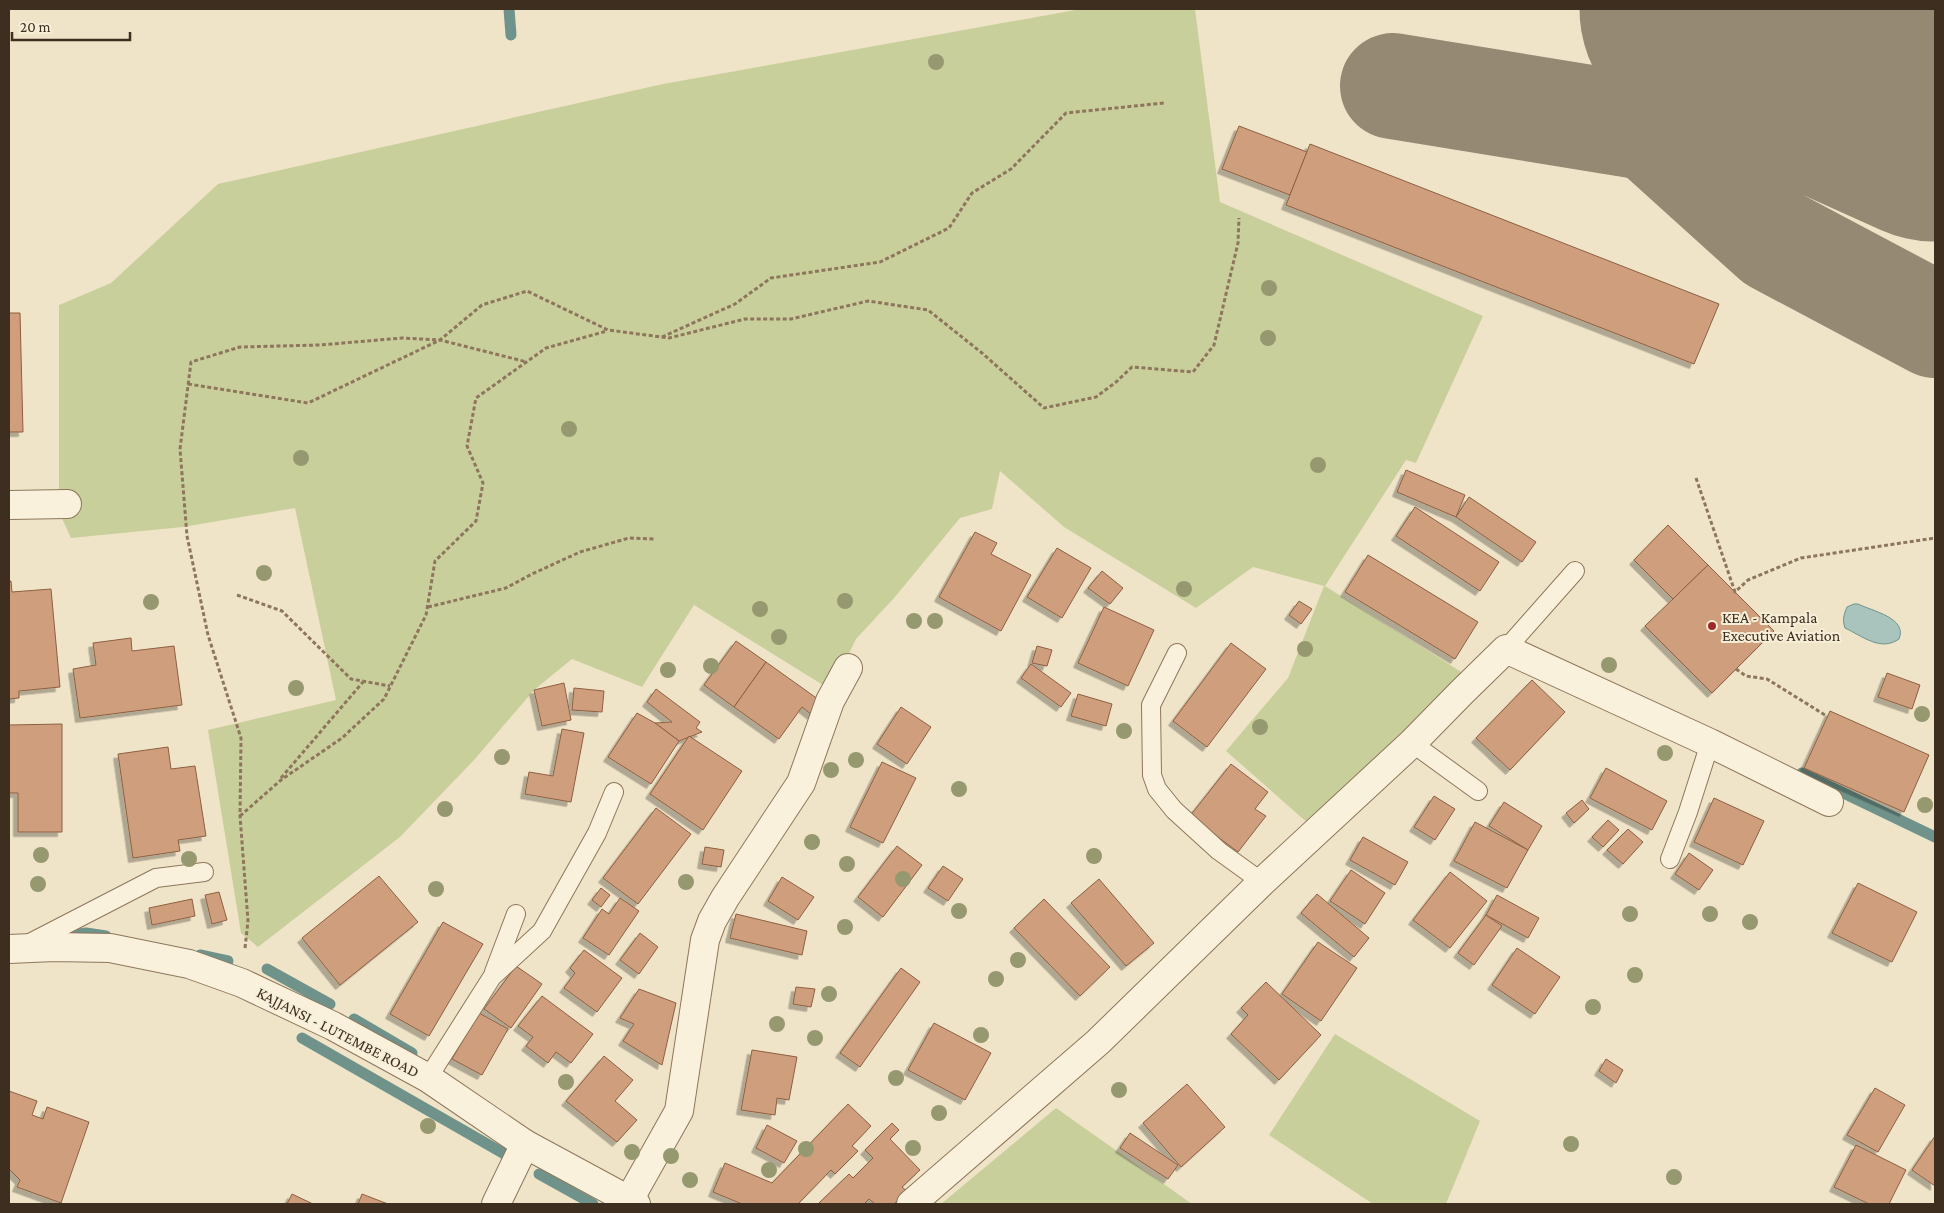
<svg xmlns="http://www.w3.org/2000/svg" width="1944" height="1213" font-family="'Crimson Pro',serif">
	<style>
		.green { fill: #c9cf9b }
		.water { fill: #a9c4bc; stroke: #6f938a }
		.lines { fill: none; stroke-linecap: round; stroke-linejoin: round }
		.stream { stroke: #6f938a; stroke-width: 11 }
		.taxiway { stroke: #968974; stroke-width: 106 }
		.runway { stroke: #968974; stroke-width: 265 }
		.building { fill: #cf9f7d; stroke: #8d5f41; filter: url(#shadow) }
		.service-casing { stroke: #8d765c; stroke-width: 20 }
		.minor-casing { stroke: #8d765c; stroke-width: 30 }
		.tertiary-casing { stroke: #8d765c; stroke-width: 30 }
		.path { stroke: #8d765c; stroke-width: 3; stroke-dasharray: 4 2.5; stroke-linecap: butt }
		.service { stroke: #faf1dc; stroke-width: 18 }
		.minor { stroke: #faf1dc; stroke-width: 28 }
		.tertiary { stroke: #faf1dc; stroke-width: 28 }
		.tree { fill: #96986f }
		.poi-dot { fill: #9e2a2b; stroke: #f7eed8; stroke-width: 2 }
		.labels { text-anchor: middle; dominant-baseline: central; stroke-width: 4; stroke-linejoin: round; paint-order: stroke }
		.poi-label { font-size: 16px; fill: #3d2e20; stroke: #f7eed8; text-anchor: start }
		.street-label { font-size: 16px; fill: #3d2e20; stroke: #f7eed8 }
	</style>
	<defs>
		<filter id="shadow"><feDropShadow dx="-4.5" dy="4.5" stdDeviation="0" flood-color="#0004"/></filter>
	</defs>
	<rect width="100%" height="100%" fill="#f0e4c8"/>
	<g class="green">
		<polygon points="1081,9 1195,9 1220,202 1483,316 1416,463 1406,460 1325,586 1466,675 1310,825 1226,751 1288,678 1324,586 1253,567 1196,608 1064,527 1000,471 992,509 960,518 895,597 856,639 831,690 694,605 642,687 572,659 534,690 475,759 400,837 258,947 241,933 208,730 336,700 295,508 183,527 71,538 59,512 59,305 111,283 218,184 663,84"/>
		<polygon points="1335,1034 1480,1121 1446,1204 1373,1204 1269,1135"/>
		<polygon points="1056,1108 1192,1204 941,1204"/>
	</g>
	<path class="water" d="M1854 604H1858C1872 611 1908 618 1899 639 1881 652 1862 636 1845 628 1842 620 1844 614 1847 607Z"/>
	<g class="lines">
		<g class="stream">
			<polyline points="509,9 511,35"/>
			<polyline points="1802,773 1935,837"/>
			<polyline points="73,935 86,933 106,936"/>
			<polyline points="200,955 228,961"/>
			<polyline points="267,969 330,1004"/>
			<polyline points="354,1019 412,1053"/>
			<polyline points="302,1038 515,1160"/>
			<polyline points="539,1174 593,1204"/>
		</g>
		<g class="taxiway">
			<polyline points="1714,10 1651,128 1775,240 1935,325"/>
			<polyline points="1393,86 1651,128"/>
		</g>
		<polyline class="runway" points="1712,9 1935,109"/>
	</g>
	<g class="building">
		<polygon points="1239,126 1307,152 1290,195 1222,169"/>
		<polygon points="1310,144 1719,304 1694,364 1286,205"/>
		<polygon points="9,313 20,313 23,432 9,432"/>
		<polygon points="1406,470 1465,495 1456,517 1397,492"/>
		<polygon points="1469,497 1536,542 1522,562 1456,517"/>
		<polygon points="1415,507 1499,562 1480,591 1396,536"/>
		<polygon points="1668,525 1708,565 1673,599 1634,560"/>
		<polygon points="975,532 997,543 991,554 1031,575 1001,631 939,597"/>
		<polygon points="1057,548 1091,568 1062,618 1027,597"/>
		<polygon points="1368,555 1478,622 1455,659 1345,592"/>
		<polygon points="1708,565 1774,631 1712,693 1645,626"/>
		<polygon points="1102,571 1123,588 1110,604 1088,588"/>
		<polygon points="9,581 11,581 12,592 51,589 60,687 19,691 19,698 9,699"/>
		<polygon points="1299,601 1312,609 1301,624 1289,615"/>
		<polygon points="1104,607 1154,630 1128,686 1078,663"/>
		<polygon points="131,638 132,651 174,646 182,705 80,718 73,669 96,665 93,643"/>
		<polygon points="736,641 766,662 734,707 704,685"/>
		<polygon points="1231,643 1266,669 1207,747 1173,721"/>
		<polygon points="1037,646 1052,650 1047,666 1032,663"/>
		<polygon points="766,662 822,702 812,715 802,707 779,739 734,707"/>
		<polygon points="1031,664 1071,693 1061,707 1021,678"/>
		<polygon points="1887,673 1920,685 1912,709 1878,697"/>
		<polygon points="1532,680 1565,712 1510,770 1476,738"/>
		<polygon points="564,683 571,720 542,726 534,690"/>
		<polygon points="574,688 604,691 602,712 572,710"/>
		<polygon points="656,689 700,722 696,728 702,732 679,741 655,723 672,722 647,702"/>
		<polygon points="1078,694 1112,704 1106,726 1071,716"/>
		<polygon points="901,707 931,727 907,764 877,744"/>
		<polygon points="1830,711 1929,755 1904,812 1804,768"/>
		<polygon points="637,713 655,723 679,741 651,784 608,757"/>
		<polygon points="62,724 62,832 18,832 18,793 9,793 9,725"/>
		<polygon points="562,729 584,733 571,802 525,794 529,772 553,776"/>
		<polygon points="689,736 742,771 703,830 650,794"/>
		<polygon points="168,747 171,769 195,766 206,836 178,840 180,851 133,858 118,754"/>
		<polygon points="882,762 916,778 883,843 850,827"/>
		<polygon points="1231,764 1268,792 1255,809 1266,816 1238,852 1190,816"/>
		<polygon points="1606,768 1667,801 1652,830 1590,798"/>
		<polygon points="1434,796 1455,809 1435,840 1414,827"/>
		<polygon points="1714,798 1764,821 1743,865 1694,842"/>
		<polygon points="1582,800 1589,809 1574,823 1566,813"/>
		<polygon points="1504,802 1542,826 1528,850 1489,826"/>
		<polygon points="656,808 691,834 638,904 603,878"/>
		<polygon points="1608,820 1619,830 1603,847 1592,837"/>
		<polygon points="1475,822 1528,850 1507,888 1454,861"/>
		<polygon points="1628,829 1643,842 1623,864 1607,850"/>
		<polygon points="1363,837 1408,862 1395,885 1350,860"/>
		<polygon points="897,846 922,865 883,917 858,897"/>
		<polygon points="705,847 724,850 721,867 702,864"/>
		<polygon points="1689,853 1713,870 1699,890 1675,874"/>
		<polygon points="943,866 963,879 948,901 928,888"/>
		<polygon points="1351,870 1385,893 1365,924 1330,901"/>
		<polygon points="1450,872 1487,901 1450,948 1413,920"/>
		<polygon points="379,876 418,922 340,985 302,938"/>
		<polygon points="782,877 814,897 798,920 768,901"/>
		<polygon points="1099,879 1154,943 1126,966 1071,903"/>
		<polygon points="1858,883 1917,912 1892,962 1832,933"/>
		<polygon points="601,888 610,895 601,907 592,900"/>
		<polygon points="219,892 227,920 212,924 205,895"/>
		<polygon points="1317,894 1369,938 1354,957 1301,913"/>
		<polygon points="1497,895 1539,918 1528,938 1486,915"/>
		<polygon points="620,898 639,911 609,955 583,938 602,909 609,914"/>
		<polygon points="192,899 195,916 152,925 149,908"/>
		<polygon points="1044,899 1110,967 1080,996 1014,928"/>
		<polygon points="736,914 807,931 802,955 730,938"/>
		<polygon points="1486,915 1502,926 1474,965 1458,953"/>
		<polygon points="443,922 483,944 429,1036 390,1014"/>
		<polygon points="640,933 658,947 639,974 620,960"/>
		<polygon points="1318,942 1357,968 1321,1021 1282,994"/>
		<polygon points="1517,948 1560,977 1535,1014 1492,985"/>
		<polygon points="584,950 622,978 597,1012 564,988 575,973 570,968"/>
		<polygon points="516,966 542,984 511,1028 484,1009"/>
		<polygon points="901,968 920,982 860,1067 840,1053"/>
		<polygon points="1266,982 1321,1035 1279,1080 1231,1034 1248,1015 1241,1008"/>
		<polygon points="796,987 815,989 811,1007 793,1004"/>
		<polygon points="639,989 676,1003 662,1065 623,1041 634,1024 620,1018"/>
		<polygon points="542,996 593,1034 571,1063 556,1052 548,1063 526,1046 533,1037 518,1026"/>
		<polygon points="479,1013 508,1029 482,1075 452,1059"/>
		<polygon points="934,1023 991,1053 965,1100 908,1070"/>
		<polygon points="752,1050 797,1057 789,1100 777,1098 775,1115 741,1110"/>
		<polygon points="604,1056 633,1080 615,1101 637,1120 617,1142 566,1101"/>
		<polygon points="1606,1059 1623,1070 1616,1083 1599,1071"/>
		<polygon points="1187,1084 1225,1127 1181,1167 1143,1123"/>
		<polygon points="1875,1088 1905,1105 1878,1152 1847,1135"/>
		<polygon points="9,1091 37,1101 32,1115 43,1119 47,1107 89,1122 61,1203 17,1187 20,1180 9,1169"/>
		<polygon points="848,1104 871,1126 852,1146 858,1151 835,1174 831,1170 798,1204 742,1204 713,1192 725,1163 772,1183"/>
		<polygon points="892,1123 899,1130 890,1139 920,1170 902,1187 908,1192 894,1204 875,1204 869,1199 864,1204 818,1204 849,1174 853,1178 873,1158 865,1150"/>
		<polygon points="767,1125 797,1141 784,1163 756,1148"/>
		<polygon points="1130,1133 1178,1165 1168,1179 1120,1148"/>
		<polygon points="1935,1136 1935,1186 1912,1170"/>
		<polygon points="1856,1145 1906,1170 1889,1204 1869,1204 1834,1187"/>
		<polygon points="292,1194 313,1204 287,1204"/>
		<polygon points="362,1194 388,1204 358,1204"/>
	</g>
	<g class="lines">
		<g class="service-casing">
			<g id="service">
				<polyline points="1506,649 1575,571"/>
				<polyline points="1177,653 1151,705 1152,775 1157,789 1174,810 1219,851 1262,882"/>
				<polyline points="1412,743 1478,791"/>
				<polyline points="1670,859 1688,812 1710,743"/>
				<polyline points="28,944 156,878 204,872"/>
				<polyline points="494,972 516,914"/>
				<polyline points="428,1078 492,977 542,931 597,833 614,792"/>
			</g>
		</g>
		<g class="minor-casing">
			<g id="minor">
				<polyline points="9,505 67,504"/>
				<polyline points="629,1200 679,1111 705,940 712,921 725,898 801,783 830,701 848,668"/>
				<polyline points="496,1204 525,1144"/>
				<polyline points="911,1204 1098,1042 1262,882 1412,743 1462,692 1506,649 1710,743 1829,802"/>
			</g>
		</g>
		<g class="tertiary-casing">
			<polyline id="tertiary" points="9,949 54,947 110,948 189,964 242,983 333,1026 428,1078 525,1144 636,1204"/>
		</g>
		<g class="path">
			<polyline points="662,337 735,304 771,278 880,262 949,228 972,193 1011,169 1066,113 1164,103"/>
			<polyline points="188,384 308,403 440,340 482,305 527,291 608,330 669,338 745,319 791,319 868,301 928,310 982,353 1044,408 1096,397 1116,382 1132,367 1193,372 1214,345 1238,243 1239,218"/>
			<polyline points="1696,478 1735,592 1748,580 1801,558 1935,538"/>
			<polyline points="237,595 282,611 351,679 390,686"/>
			<polyline points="428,607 506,588 532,574 580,552 629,538 654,539"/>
			<polyline points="1736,669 1746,676 1767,679 1825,715"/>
			<polyline points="281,778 363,682"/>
			<polyline points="240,816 281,780 342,738 384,699 426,615 435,561 476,521 483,483 467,446 476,398 546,348 607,331"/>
			<polyline points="245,948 248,921 240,816 241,738 208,635 187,536 180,449 191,362 240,347 320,345 402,338 440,340 527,362"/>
		</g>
		<use href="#service" class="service"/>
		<use href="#minor" class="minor"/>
		<use href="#tertiary" class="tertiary"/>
	</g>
	<g class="tree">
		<circle cx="936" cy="62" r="8"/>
		<circle cx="1269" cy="288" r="8"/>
		<circle cx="1268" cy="338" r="8"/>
		<circle cx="569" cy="429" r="8"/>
		<circle cx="301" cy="458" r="8"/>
		<circle cx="1318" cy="465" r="8"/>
		<circle cx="264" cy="573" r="8"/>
		<circle cx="1184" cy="589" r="8"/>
		<circle cx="845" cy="601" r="8"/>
		<circle cx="151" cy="602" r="8"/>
		<circle cx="760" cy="609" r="8"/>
		<circle cx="914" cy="621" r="8"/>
		<circle cx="935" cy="621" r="8"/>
		<circle cx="779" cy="637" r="8"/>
		<circle cx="1305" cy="649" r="8"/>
		<circle cx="1609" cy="665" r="8"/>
		<circle cx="711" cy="666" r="8"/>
		<circle cx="668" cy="670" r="8"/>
		<circle cx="296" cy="688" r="8"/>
		<circle cx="1922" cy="714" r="8"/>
		<circle cx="1260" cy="727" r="8"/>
		<circle cx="1124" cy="731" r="8"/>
		<circle cx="1665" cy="753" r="8"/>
		<circle cx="502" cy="757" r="8"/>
		<circle cx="856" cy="760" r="8"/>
		<circle cx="831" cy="770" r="8"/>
		<circle cx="959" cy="789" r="8"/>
		<circle cx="1925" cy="805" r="8"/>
		<circle cx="445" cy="809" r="8"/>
		<circle cx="812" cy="842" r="8"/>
		<circle cx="41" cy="855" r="8"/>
		<circle cx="1094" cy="856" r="8"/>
		<circle cx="189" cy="859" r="8"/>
		<circle cx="847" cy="864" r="8"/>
		<circle cx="903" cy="879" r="8"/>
		<circle cx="686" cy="882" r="8"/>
		<circle cx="38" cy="884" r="8"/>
		<circle cx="436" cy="889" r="8"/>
		<circle cx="959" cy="911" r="8"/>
		<circle cx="1630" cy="914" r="8"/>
		<circle cx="1710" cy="914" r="8"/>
		<circle cx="1750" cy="922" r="8"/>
		<circle cx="845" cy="927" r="8"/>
		<circle cx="1018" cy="960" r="8"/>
		<circle cx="1635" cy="975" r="8"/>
		<circle cx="996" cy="979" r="8"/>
		<circle cx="829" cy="994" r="8"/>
		<circle cx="1593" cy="1007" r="8"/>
		<circle cx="777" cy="1024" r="8"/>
		<circle cx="981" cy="1035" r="8"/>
		<circle cx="815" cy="1038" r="8"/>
		<circle cx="896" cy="1078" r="8"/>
		<circle cx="566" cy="1082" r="8"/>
		<circle cx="1119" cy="1090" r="8"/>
		<circle cx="939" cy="1113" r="8"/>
		<circle cx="428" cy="1126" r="8"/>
		<circle cx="1571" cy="1144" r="8"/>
		<circle cx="913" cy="1148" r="8"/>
		<circle cx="806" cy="1149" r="8"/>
		<circle cx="632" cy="1152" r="8"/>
		<circle cx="671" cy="1156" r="8"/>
		<circle cx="769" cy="1170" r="8"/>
		<circle cx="1674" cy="1177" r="8"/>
		<circle cx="690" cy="1180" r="8"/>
	</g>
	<circle class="poi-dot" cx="1712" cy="626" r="5"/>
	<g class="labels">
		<g class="poi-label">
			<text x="1722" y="617">KEA - Kampala<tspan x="1722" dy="18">Executive Aviation</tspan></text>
		</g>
		<g class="street-label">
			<text transform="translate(338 1032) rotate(27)">KAJJANSI - LUTEMBE ROAD</text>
		</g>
	</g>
	<rect width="1944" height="1213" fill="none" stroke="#3d2e20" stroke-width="20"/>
	<path d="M12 32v8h118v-8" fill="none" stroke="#3d2e20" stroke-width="2.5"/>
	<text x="20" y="32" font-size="15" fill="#3d2e20" stroke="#f7eed8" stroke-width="4" paint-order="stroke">20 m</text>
</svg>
